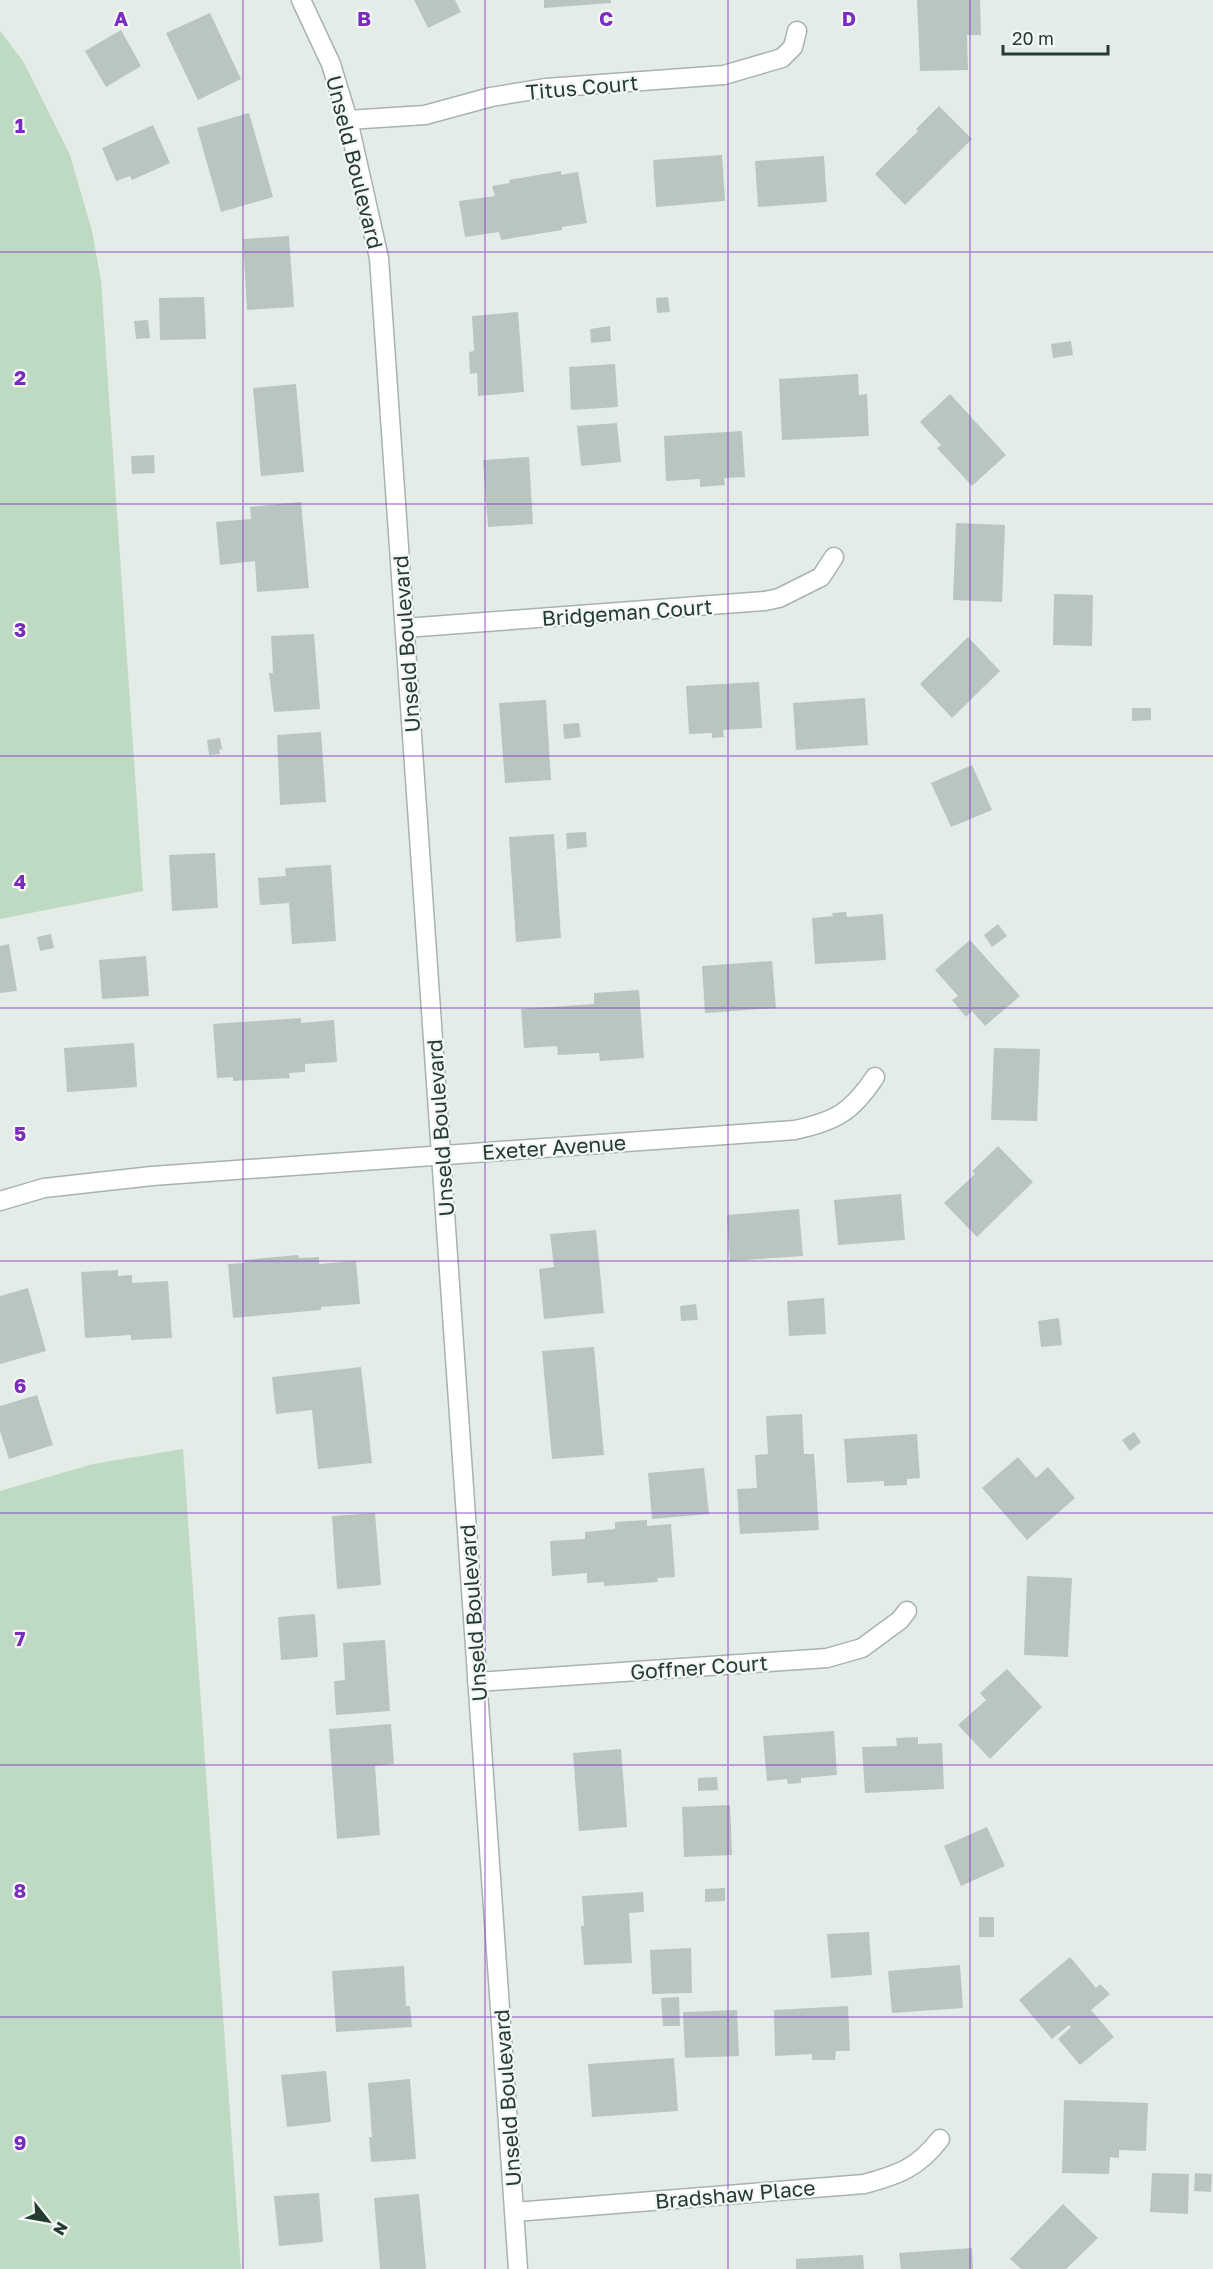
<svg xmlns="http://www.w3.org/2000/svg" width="1213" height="2269" font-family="'Golos Text',sans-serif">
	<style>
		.green { fill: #bfdac3 }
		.building { fill: #b9c6c0 }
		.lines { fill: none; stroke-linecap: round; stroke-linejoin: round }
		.minor-casing { stroke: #a7b3ad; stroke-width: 21 }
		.minor { stroke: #fff; stroke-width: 18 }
		.grid { fill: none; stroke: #7b2cbf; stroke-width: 1.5; stroke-opacity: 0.55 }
		.labels { text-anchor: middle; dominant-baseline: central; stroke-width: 4.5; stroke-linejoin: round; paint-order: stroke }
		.street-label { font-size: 21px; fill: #253b32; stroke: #f4f8f5 }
		.grid-label { font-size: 20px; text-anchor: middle; font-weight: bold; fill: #7b2cbf; stroke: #f4f8f5; stroke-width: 4.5; stroke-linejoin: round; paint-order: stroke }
	</style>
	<rect width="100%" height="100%" fill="#e4ece7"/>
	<g class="green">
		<polygon points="0,31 23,61 70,155 92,231 101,280 143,891 0,919"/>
		<polygon points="183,1449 241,2269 0,2269 0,1491 93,1464"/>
	</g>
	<g class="building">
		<polygon points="414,0 455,0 461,12 428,28"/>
		<polygon points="544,0 611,0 611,3 544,8"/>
		<polygon points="917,0 980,0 981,35 967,35 968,70 920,71"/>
		<polygon points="210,13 241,79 198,100 166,33"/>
		<polygon points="121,30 141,66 106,87 85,51"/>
		<polygon points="939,106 972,139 905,205 875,174 918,131 916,129"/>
		<polygon points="249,113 273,197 221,212 197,128"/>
		<polygon points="153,125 170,163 132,180 130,176 116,181 102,148"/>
		<polygon points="722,155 725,201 656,207 653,160"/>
		<polygon points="824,156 827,202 758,207 755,161"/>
		<polygon points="561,171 561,175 578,172 587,223 562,227 562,230 501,240 499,232 465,237 459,201 495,196 492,186 510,183 509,180"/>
		<polygon points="289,236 294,307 247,310 243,239"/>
		<polygon points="204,297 206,339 160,340 159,298"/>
		<polygon points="668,297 670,312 657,313 656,298"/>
		<polygon points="518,312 524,392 478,396 477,373 470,374 469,352 474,351 472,316"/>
		<polygon points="148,320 150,338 136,339 134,321"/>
		<polygon points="610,326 611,341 591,343 590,329"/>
		<polygon points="1071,341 1073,355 1053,358 1051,344"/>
		<polygon points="615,364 618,407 571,410 569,367"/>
		<polygon points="858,374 859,395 867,394 869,436 782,440 779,379"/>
		<polygon points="296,384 304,472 261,476 253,388"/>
		<polygon points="950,394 1006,455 972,486 937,448 941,445 920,422"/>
		<polygon points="617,423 621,462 581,466 577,426"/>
		<polygon points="742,431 745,477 724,478 725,485 700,487 700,479 666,481 664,436"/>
		<polygon points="154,455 155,473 132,474 131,456"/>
		<polygon points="529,457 533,524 488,527 483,460"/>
		<polygon points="301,502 309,588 257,592 255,561 220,565 216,522 251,519 250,507"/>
		<polygon points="956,523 1005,525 1002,602 953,600"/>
		<polygon points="1054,594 1093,595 1092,646 1053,645"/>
		<polygon points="314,634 320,709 274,712 269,673 273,673 271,636"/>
		<polygon points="968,637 1000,671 952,718 920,684"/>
		<polygon points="759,682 762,728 723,730 724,737 712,738 712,733 689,734 686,686"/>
		<polygon points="865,698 868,745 796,750 793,703"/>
		<polygon points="546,700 551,780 505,783 499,703"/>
		<polygon points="1132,708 1151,708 1151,720 1132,721"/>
		<polygon points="579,723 581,737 564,739 563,724"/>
		<polygon points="321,732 326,802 280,805 277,735"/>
		<polygon points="220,738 222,749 219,750 220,754 209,755 207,740"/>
		<polygon points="972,765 992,810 951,827 931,783"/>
		<polygon points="586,832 587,847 567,849 566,833"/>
		<polygon points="554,834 561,938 516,942 509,837"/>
		<polygon points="215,853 218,908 172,911 169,855"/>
		<polygon points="331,865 336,941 292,944 289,903 260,905 258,878 286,876 285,868"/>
		<polygon points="846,912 847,917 883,914 886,960 815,964 812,918 833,916 832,913"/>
		<polygon points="998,924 1007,936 992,947 984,935"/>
		<polygon points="51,934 54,948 40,951 37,937"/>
		<polygon points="970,940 1020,996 985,1026 972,1011 966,1017 952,1000 958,996 935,970"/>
		<polygon points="9,944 17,991 0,993 0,946"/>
		<polygon points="146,956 149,996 102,999 99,960"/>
		<polygon points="772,961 776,1008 705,1013 702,966"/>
		<polygon points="639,990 644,1058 600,1061 599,1053 558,1055 557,1046 524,1048 521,1009 594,1004 594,993"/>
		<polygon points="301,1018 301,1023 334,1020 337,1062 305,1064 305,1072 289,1073 290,1078 233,1081 233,1077 217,1078 213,1024"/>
		<polygon points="134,1043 137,1087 67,1092 64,1048"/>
		<polygon points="994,1048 1040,1049 1037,1121 991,1120"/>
		<polygon points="998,1146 1033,1182 977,1237 944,1203 975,1174 972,1171"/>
		<polygon points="901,1194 905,1240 838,1245 834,1200"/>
		<polygon points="799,1209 803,1256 730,1261 727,1215"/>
		<polygon points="596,1230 604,1313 544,1319 539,1269 554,1267 550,1234"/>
		<polygon points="298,1255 299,1258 319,1257 319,1264 356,1261 360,1304 321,1307 321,1310 233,1318 228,1264 244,1263 244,1260"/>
		<polygon points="118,1270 118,1276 132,1275 132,1283 168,1281 172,1338 131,1340 131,1335 85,1338 81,1272"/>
		<polygon points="28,1288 46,1351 0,1364 0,1296"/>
		<polygon points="824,1298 826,1334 789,1336 787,1301"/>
		<polygon points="696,1304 698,1320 681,1321 680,1306"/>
		<polygon points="1059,1318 1062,1345 1041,1347 1038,1321"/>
		<polygon points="594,1347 604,1455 552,1459 542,1351"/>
		<polygon points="361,1367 372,1463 318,1469 312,1410 276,1414 272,1377"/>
		<polygon points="37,1395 53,1445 9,1459 0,1431 0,1406"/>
		<polygon points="802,1414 804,1454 814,1454 819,1530 740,1534 737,1489 757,1488 755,1455 768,1454 766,1416"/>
		<polygon points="1134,1432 1141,1442 1130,1451 1122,1440"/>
		<polygon points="917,1434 920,1478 907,1479 907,1485 884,1486 884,1481 847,1483 844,1439"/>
		<polygon points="1018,1457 1036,1478 1048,1467 1075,1498 1027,1540 982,1488"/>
		<polygon points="704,1468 709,1514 652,1519 648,1473"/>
		<polygon points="375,1513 381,1585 337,1589 332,1516"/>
		<polygon points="647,1520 647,1526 671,1524 675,1577 657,1578 658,1582 604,1586 604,1582 587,1583 587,1573 552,1576 550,1541 585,1539 585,1532 615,1529 615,1522"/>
		<polygon points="1027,1576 1072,1578 1068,1657 1024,1655"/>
		<polygon points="315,1614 318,1657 281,1660 278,1617"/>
		<polygon points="385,1640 390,1711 336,1715 334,1681 345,1680 343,1643"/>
		<polygon points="1007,1669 1042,1707 990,1759 958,1725 986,1700 980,1693"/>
		<polygon points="391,1724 394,1764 375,1766 380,1835 337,1839 329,1729"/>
		<polygon points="834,1731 837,1775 801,1778 801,1783 788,1784 787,1779 767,1781 763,1736"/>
		<polygon points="918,1737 918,1744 942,1743 944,1789 865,1793 862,1747 897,1746 896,1738"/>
		<polygon points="621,1749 627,1827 579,1831 573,1753"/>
		<polygon points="717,1777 718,1790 698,1791 698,1778"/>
		<polygon points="730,1805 732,1855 684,1857 682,1807"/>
		<polygon points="987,1827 1005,1866 961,1886 944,1846"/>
		<polygon points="725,1888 725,1901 705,1902 705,1889"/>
		<polygon points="643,1892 644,1912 629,1913 632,1963 584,1965 581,1926 584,1926 582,1896"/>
		<rect x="979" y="1917" width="15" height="20"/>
		<polygon points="869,1932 872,1975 831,1978 827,1934"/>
		<polygon points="691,1948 692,1993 652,1994 650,1950"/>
		<polygon points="1070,1957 1096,1988 1100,1984 1110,1994 1091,2010 1114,2037 1080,2065 1058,2039 1071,2027 1069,2025 1052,2039 1019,2000"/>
		<polygon points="960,1965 963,2008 892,2013 888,1971"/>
		<polygon points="404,1966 406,2006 410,2006 412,2027 336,2032 332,1971"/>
		<polygon points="679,1997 680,2026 663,2026 661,1998"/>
		<polygon points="848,2006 850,2051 836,2051 835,2060 812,2060 812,2054 775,2056 774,2010"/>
		<polygon points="737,2010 739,2056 685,2058 683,2012"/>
		<polygon points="674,2058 678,2111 592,2117 588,2064"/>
		<polygon points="326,2071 331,2122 287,2127 281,2075"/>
		<polygon points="410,2079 416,2159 371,2162 369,2137 372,2137 368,2083"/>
		<polygon points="1064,2100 1148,2103 1146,2151 1119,2150 1119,2158 1110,2157 1109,2174 1062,2173"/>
		<polygon points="1152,2173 1189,2174 1188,2214 1150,2212"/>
		<polygon points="1195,2173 1212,2174 1211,2192 1194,2191"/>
		<polygon points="319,2193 323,2242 279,2246 274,2196"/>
		<polygon points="419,2194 426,2269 380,2269 374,2198"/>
		<polygon points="1063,2204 1098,2238 1066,2269 1021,2269 1010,2259"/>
		<polygon points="972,2248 973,2269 901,2269 899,2253"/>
		<polygon points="863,2255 864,2269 796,2269 796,2259"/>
	</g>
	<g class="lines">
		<g class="minor-casing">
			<g id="minor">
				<polyline points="301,0 331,64 348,120 379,258 518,2269"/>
				<polyline points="348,120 425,115 491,97 546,88 724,75 782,58 793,47 797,31"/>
				<polyline points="405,628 765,601 779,598 821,577 834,557"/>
				<path d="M0 1201 44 1188 152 1176 795 1130C836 1121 852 1112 875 1077"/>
				<polyline points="477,1682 827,1658 862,1648 900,1620 907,1611"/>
				<path d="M515 2212 864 2184C898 2175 918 2168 940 2139"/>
			</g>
		</g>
		<use href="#minor" class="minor"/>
	</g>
	<path class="grid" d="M243 0V2269M485 0V2269M728 0V2269M970 0V2269M0 252H1213M0 504H1213M0 756H1213M0 1008H1213M0 1261H1213M0 1513H1213M0 1765H1213M0 2017H1213"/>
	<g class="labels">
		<g class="street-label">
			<text transform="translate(582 87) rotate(-5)">Titus Court</text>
			<text transform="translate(355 162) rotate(76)">Unseld Boulevard</text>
			<text transform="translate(627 612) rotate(-4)">Bridgeman Court</text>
			<text transform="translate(406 644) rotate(-94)">Unseld Boulevard</text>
			<text transform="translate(440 1128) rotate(-94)">Unseld Boulevard</text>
			<text transform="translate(554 1147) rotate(-4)">Exeter Avenue</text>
			<text transform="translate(473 1613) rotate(-94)">Unseld Boulevard</text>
			<text transform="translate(699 1667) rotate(-4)">Goffner Court</text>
			<text transform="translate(507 2098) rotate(-94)">Unseld Boulevard</text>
			<text transform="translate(735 2194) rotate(-5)">Bradshaw Place</text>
		</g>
	</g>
	<g class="grid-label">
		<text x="121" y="26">A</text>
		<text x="364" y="26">B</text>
		<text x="606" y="26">C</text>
		<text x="849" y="26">D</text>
		<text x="20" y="133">1</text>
		<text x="20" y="385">2</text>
		<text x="20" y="637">3</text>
		<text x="20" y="889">4</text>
		<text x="20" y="1141">5</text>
		<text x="20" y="1393">6</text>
		<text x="20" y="1646">7</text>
		<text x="20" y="1898">8</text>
		<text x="20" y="2150">9</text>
	</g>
	<g transform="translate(48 2221) rotate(121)" stroke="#f4f8f5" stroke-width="4.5" paint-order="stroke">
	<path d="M0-4.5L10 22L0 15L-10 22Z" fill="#253b32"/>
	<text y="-9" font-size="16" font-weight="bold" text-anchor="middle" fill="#253b32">N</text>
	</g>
	<path d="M1003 45v9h105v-9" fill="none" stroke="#253b32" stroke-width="3"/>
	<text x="1012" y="45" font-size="18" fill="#253b32" stroke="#f4f8f5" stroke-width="4.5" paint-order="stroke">20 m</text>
</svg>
